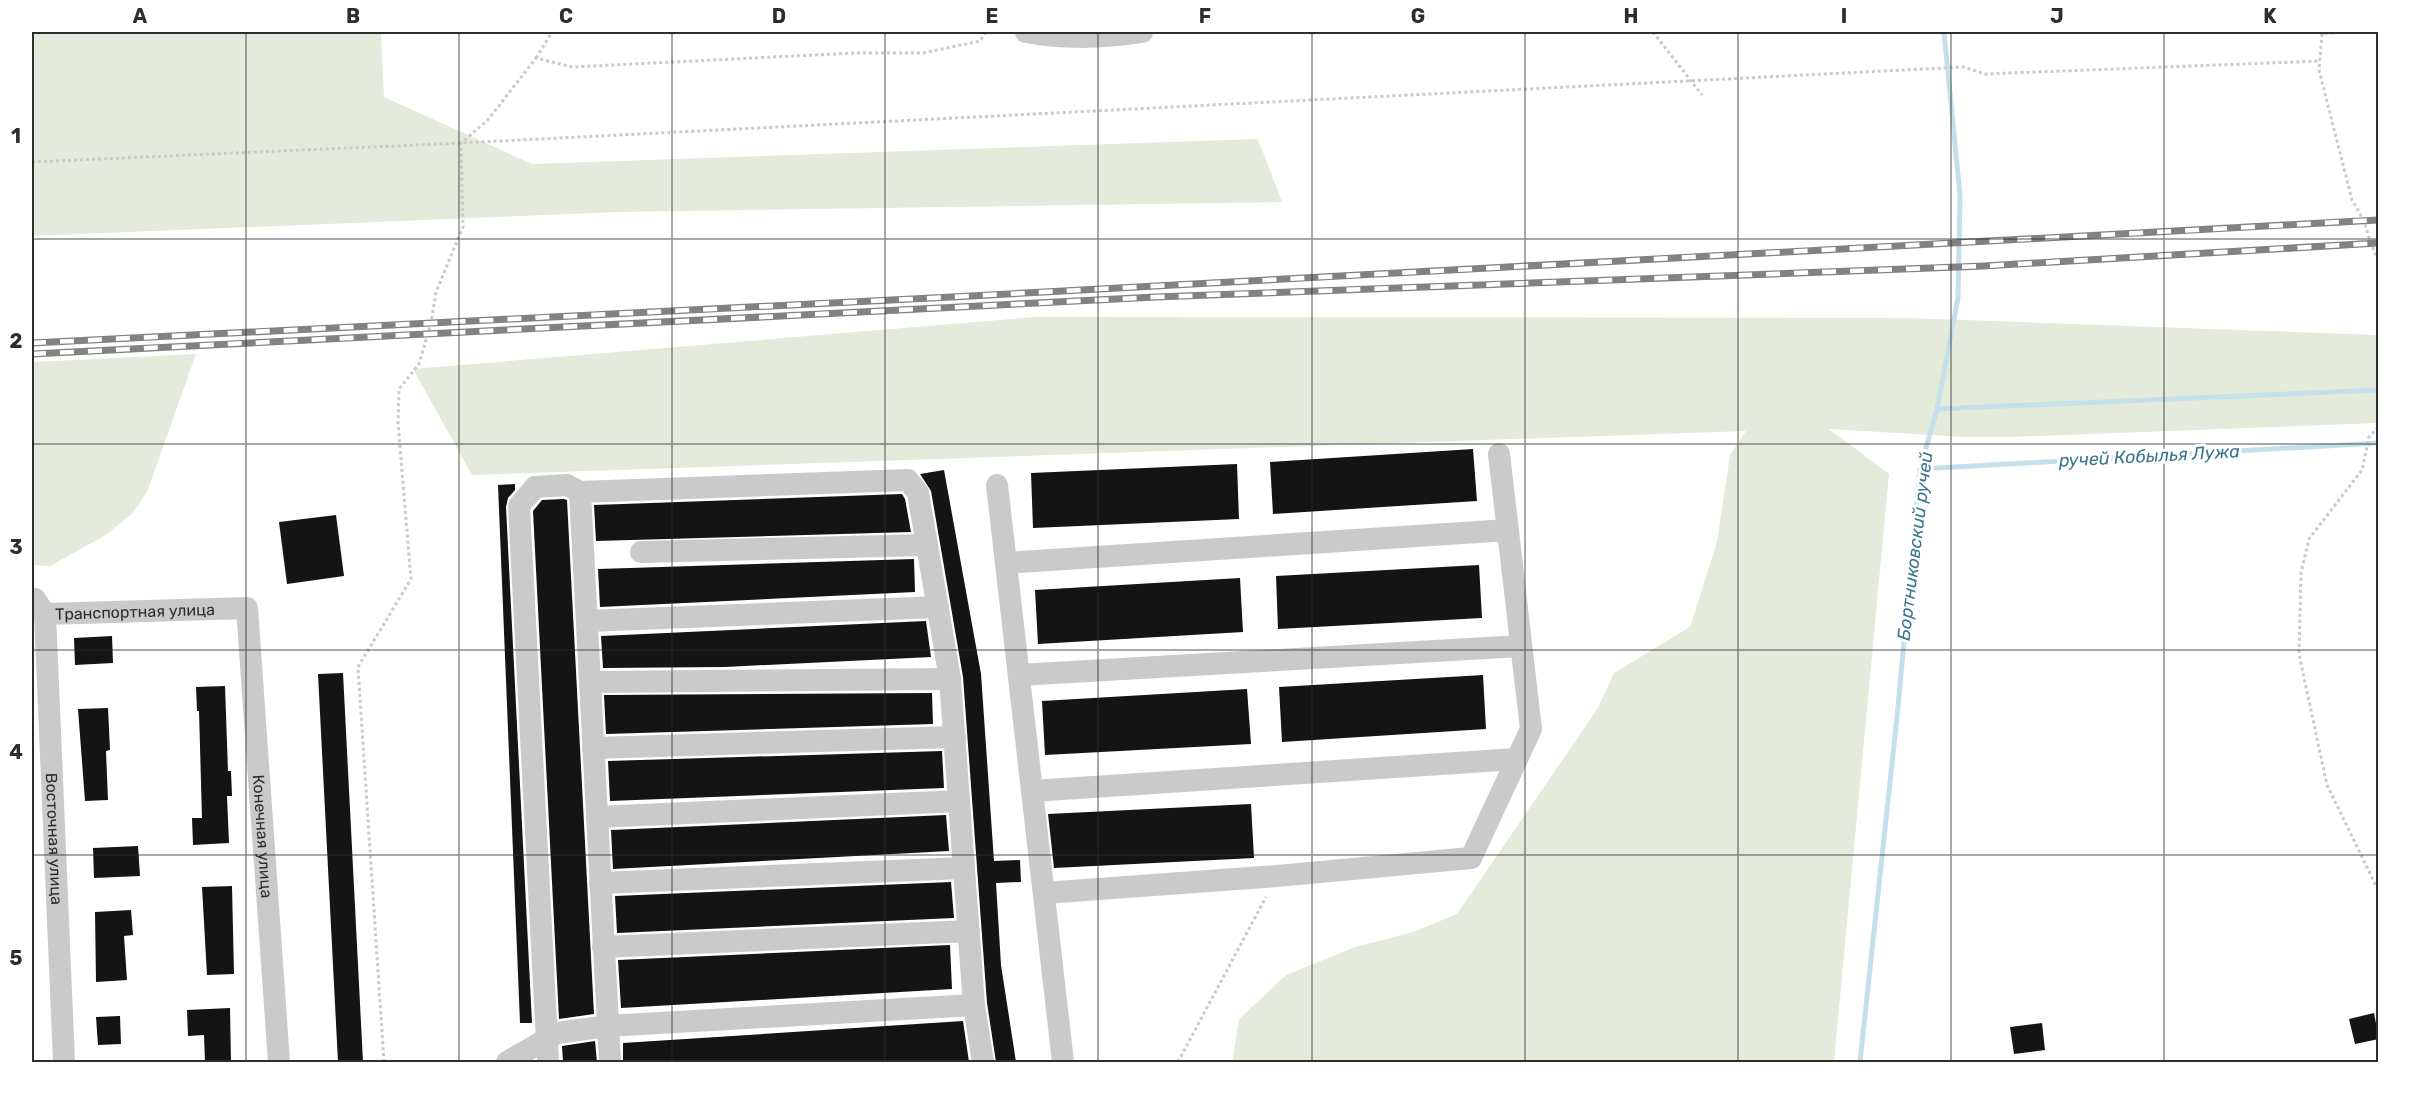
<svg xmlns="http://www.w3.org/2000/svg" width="2410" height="1094" font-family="Rubik,sans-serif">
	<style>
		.green { fill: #e5ebda }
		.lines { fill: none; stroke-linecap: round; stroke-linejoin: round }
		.stream { stroke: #c6e0eb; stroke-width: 5 }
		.building { fill: #141414 }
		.path { stroke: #cacaca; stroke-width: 3; stroke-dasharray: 3 3; stroke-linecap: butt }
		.minor { stroke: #cacaca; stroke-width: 22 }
		.rail-casing { stroke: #828282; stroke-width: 7 }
		.rail { stroke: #fff; stroke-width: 4.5; stroke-dasharray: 14; stroke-linecap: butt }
		.grid { fill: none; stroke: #2d2d2d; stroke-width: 1.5; stroke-opacity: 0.55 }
		.labels { text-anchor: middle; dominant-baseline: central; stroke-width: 6; stroke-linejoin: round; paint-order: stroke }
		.street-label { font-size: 16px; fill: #2d2d2d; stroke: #fff }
		.water-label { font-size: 18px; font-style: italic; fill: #3b768f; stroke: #fff }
		.neatline { fill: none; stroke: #2d2d2d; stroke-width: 2 }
		.grid-label { font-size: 20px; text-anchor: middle; font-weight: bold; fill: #2d2d2d }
	</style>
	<rect width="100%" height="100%" fill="#fff"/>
	<g class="green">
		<polygon points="32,32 381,32 384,97 532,164 1258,139 1282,202 618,212 32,236"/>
		<polygon points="1035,317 1907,318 2378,335 2378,423 2009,437 1965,437 1829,429 1889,474 1834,1062 1232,1062 1239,1019 1286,975 1355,947 1413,932 1457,914 1598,708 1614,673 1690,627 1717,542 1730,455 1746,431 472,475 413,369"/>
		<polygon points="196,354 147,492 132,514 104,536 50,566 32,565 32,362"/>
	</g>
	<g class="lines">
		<g class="stream">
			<polyline points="1937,409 2378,390"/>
			<polyline points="1920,469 2378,443"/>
			<polyline points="1860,1062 1897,717 1920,469 1937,409 1958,298 1960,195 1944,32"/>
		</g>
	</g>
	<g class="building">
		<polygon points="1473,449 1477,501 1273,514 1270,462"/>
		<polygon points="1237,464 1239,519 1033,528 1031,473"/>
		<polygon points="944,470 981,674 994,861 1020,860 1021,882 996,883 1001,965 1016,1062 996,1062 987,1003 963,677 931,491 920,474"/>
		<polygon points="515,484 515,490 508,498 506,507 532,1023 520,1023 498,485"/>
		<polygon points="902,494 905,499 911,532 596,541 594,505"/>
		<polygon points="564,499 567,500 594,1014 559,1019 533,511 542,500"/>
		<polygon points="336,515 344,576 287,584 279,522"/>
		<polygon points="914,559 915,592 600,607 598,569"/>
		<polygon points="1479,565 1482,618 1278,629 1276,576"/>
		<polygon points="1240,578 1243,632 1038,644 1035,590"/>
		<polygon points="926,621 931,657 725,667 603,668 601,636"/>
		<polygon points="112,636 113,663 75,665 74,638"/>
		<polygon points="343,673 363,1062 338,1062 318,674"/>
		<polygon points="1483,675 1486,729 1282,742 1279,687"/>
		<polygon points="225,686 228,771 231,771 232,796 227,796 229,843 193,845 192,818 202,818 199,711 197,711 196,687"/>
		<polygon points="1247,689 1251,744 1045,755 1042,701"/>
		<polygon points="932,693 933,724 606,734 604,695"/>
		<polygon points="108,708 110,750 106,751 108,800 85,801 78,709"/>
		<polygon points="942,751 944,788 610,801 608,761"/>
		<polygon points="1251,804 1254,858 1054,868 1048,814"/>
		<polygon points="946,815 949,851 613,869 611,830"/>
		<polygon points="138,846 140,876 94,878 93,848"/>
		<polygon points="951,882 954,918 617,933 615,896"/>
		<polygon points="232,886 234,974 207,975 202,887"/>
		<polygon points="131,910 133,935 124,936 127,980 96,982 95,912"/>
		<polygon points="950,945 952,989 621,1008 618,960"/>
		<polygon points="230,1008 231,1062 205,1062 204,1035 188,1036 187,1010"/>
		<polygon points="2374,1013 2379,1039 2355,1044 2349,1019"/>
		<polygon points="120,1016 121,1044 98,1045 96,1017"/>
		<polygon points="963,1021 969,1062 623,1062 623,1043"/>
		<polygon points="2042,1023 2045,1050 2014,1054 2010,1027"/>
		<polygon points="595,1041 597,1062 563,1062 562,1046"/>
	</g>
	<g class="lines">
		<g class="path">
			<polyline points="1653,32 1702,95"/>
			<polyline points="2319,32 2322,34 2342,32"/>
			<polyline points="2322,34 2319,70 2352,200 2364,221 2371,244 2378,259"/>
			<polyline points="536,58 552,32"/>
			<polyline points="32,162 461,143 1963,67 1985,74 2320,61"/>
			<polyline points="2378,427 2369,437 2362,470 2309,539 2301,573 2299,654 2327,785 2378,890"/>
			<polyline points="384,1062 358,667 411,579 398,423 399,389 419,364 431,323 436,292 463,227 461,143 487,121 536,58 572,67 854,53 923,53 980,41 986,32"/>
			<polyline points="1178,1062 1266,897"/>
		</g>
		<g class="minor">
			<path d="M1026 32C1063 39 1104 38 1142 32"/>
			<polyline points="997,485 1063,1062"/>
			<polyline points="641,552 927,545"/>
			<polyline points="1006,563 1508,530"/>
			<path id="s1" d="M32 599H35L45 614 247 608 279 1062"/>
			<path id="s2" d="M45 614 64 1062"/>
			<polyline points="587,621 938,607"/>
			<polyline points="1019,675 1521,646"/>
			<polyline points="590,682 950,679"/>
			<polyline points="593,748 955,737"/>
			<polyline points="1032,791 1517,759"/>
			<polyline points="597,817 959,801"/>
			<polyline points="600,883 964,868"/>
			<polyline points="1044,893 1277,876 1471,858 1531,729 1499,454"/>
			<polyline points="603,947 969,931"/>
			<polyline points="507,1062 557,1033 607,1026 974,1005"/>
			<polyline points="548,1062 519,506 535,487 567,485 580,492"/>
			<polyline points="610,1062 580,492 908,480 918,493 950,679 974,1005 983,1062"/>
		</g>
		<g class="rail-casing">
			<g id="rail">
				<polyline points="32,343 971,296 2378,220"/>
				<polyline points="32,354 1156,297 1984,266 2378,243"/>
			</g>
		</g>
		<use href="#rail" class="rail"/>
	</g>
	<path class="grid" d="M246 32V1062M459 32V1062M672 32V1062M885 32V1062M1098 32V1062M1312 32V1062M1525 32V1062M1738 32V1062M1951 32V1062M2164 32V1062M32 239H2378M32 444H2378M32 650H2378M32 855H2378"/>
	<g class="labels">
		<g class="street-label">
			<text stroke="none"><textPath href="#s1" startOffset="111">Транспортная улица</textPath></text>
			<text stroke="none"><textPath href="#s1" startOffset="452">Конечная улица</textPath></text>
			<text stroke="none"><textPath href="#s2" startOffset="225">Восточная улица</textPath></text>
		</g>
		<g class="water-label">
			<text transform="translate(2149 456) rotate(-3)">ручей Кобылья Лужа</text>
			<text transform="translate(1915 546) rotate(-83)">Бортниковский ручей</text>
		</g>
	</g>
	<rect width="2410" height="1094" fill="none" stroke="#ffffff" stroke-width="66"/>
	<rect x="33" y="33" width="2344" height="1028" class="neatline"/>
	<g class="grid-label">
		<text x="140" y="23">A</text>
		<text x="353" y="23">B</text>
		<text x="566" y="23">C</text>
		<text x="779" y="23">D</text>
		<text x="992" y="23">E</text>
		<text x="1205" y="23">F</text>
		<text x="1418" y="23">G</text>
		<text x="1631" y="23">H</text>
		<text x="1844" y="23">I</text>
		<text x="2057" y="23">J</text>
		<text x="2270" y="23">K</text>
		<text x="16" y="143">1</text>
		<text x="16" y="348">2</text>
		<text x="16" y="554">3</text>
		<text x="16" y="759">4</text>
		<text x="16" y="965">5</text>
	</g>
</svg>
